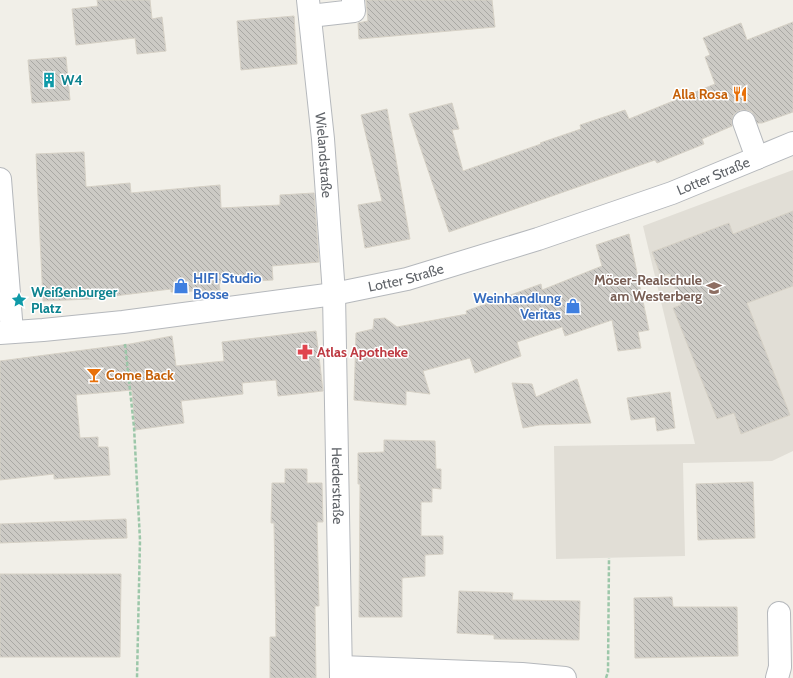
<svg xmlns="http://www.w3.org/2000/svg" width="793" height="678" font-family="Cabin,sans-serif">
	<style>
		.education { fill: #e1ded6 }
		.building { fill: url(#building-back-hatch); stroke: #d6d1c6 }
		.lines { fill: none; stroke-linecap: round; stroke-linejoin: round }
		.minor-casing { stroke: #b5b8bc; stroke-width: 24 }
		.path { stroke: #9cc7a9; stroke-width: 2.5; stroke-dasharray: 4 2; stroke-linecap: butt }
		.minor { stroke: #fff; stroke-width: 22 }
		.labels { text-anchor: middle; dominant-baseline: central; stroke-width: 3; stroke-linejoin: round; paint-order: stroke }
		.culture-label { font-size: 14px; font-weight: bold; fill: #0d838f; stroke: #fff; text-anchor: start }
		.food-label { font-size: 14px; font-weight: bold; fill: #c56008; stroke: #fff; text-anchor: end }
		.street-label { font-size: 14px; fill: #5f6368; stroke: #fff }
		.shop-label { font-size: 14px; font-weight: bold; fill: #366cbe; stroke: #fff; text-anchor: start }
		.education-label { font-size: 14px; font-weight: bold; fill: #785e54; stroke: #fff; text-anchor: end }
		.health-label { font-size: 14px; font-weight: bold; fill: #be3a42; stroke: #fff; text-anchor: start }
	</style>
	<defs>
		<pattern id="building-back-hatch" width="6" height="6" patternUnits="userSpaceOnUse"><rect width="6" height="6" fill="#cccac5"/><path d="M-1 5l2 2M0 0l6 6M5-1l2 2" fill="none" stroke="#a9a8a4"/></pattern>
	</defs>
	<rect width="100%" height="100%" fill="#f1efe8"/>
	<polygon class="education" points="793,170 793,451 772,461 683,463 685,556 556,559 554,446 695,444 643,226"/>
	<g class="building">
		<polygon points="97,0 150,0 152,19 162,17 166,51 137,54 135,38 76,45 72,9 98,6"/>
		<polygon points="366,0 492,0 495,27 359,39 358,23 368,21"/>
		<polygon points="294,16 297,64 241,70 237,21"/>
		<polygon points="793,22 793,112 762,123 757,123 752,112 747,110 740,110 734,114 732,120 732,126 702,139 704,144 657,163 655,160 449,232 409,114 452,103 459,129 452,130 463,171 541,144 540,143 581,129 580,125 625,110 629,119 715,84 705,57 710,55 703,38 741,23 747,40"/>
		<polygon points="66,57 70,100 32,103 28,60"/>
		<polygon points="387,109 410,239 365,248 358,205 382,201 361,115"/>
		<polygon points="84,152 86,187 130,183 131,193 220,185 221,208 280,205 280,195 314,193 319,262 272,266 273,280 219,283 220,290 171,292 171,289 90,299 43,301 36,154"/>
		<polygon points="793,211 793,286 747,303 790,415 741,434 734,413 717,419 673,308 681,305 670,274 661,276 652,252 729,223 733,234"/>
		<polygon points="629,234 649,330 638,332 641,348 618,351 612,320 565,336 562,327 517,342 521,356 475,373 470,358 423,371 430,394 406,391 406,405 354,400 356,333 373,329 374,319 385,318 397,327 467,314 466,311 541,284 542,290 602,266 596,245"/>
		<polygon points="316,331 323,391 278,396 276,380 242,383 243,394 181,401 184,423 135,430 132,390 76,395 80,438 98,437 98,447 108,447 110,475 54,479 54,474 0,480 0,361 130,344 172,336 176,366 224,361 222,342"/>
		<polygon points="577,379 591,423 539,425 523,428 512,383 532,384 536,397"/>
		<polygon points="670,392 675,428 657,431 655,417 631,420 627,398"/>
		<polygon points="384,440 435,441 436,469 441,469 441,489 432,488 432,502 421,502 421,536 443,536 443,554 425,555 425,576 402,578 402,617 359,617 360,484 358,484 358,453 384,452"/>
		<polygon points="285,469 307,469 307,483 322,483 323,522 317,522 319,606 315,606 316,678 270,678 270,637 276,637 274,523 271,523 272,483 285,483"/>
		<polygon points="753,482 755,538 698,540 696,484"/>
		<polygon points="126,519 127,538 0,543 0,524"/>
		<polygon points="0,574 121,574 120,657 0,657"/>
		<polygon points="459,591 513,593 512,600 580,601 579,640 494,639 494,635 457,633"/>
		<polygon points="672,597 673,607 737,607 738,656 635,658 634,598"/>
	</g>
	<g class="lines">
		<g class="minor-casing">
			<g id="minor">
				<path id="s1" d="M308 0 323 139 334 294 341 678"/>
				<polyline points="310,16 354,11 353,0"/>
				<polyline points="744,122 757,158"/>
				<polyline points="0,179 12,332"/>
				<path id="s2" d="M0 333 43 330 123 322 334 294 407 279 538 239 672 193 793 143"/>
				<polyline points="341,667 522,674 565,678"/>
				<polyline points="777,678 780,667 779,613"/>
			</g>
		</g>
		<g class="path">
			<polyline points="125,344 134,427 140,540 137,678"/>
			<polyline points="606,678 608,672 609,558"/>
		</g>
		<use href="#minor" class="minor"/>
	</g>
	<defs>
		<g id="building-bare" transform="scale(1.2)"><path d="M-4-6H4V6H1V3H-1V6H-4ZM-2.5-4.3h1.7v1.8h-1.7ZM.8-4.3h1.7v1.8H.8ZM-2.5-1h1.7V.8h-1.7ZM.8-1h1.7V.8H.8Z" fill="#0f9aa8" stroke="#fff" stroke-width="2.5" paint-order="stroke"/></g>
		<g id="restaurant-bare" transform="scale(1.2)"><path d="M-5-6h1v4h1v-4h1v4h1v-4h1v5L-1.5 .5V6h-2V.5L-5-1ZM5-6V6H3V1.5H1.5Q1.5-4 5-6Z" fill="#e8710a" stroke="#fff" stroke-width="2.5" paint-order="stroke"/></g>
		<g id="shop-bare" transform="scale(1.2)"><path d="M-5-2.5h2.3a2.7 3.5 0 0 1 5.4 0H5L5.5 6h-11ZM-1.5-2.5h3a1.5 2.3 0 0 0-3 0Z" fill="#3f7fe0" stroke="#fff" stroke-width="2.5" paint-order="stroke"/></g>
		<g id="school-bare" transform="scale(1.2)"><path d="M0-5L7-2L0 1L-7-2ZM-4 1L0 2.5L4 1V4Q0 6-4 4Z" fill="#8d6e63" stroke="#fff" stroke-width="2.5" paint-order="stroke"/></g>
		<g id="sight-bare" transform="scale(1.2)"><path d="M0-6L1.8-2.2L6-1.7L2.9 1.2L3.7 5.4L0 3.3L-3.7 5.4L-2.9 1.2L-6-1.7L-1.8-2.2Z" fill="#0f9aa8" stroke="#fff" stroke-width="2.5" paint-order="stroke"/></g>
		<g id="pharmacy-bare" transform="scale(1.2)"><path d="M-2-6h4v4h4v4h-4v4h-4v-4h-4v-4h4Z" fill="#e0444e" stroke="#fff" stroke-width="2.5" paint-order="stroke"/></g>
		<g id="bar-bare" transform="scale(1.2)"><path d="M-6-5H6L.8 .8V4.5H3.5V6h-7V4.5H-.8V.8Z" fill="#e8710a" stroke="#fff" stroke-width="2.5" paint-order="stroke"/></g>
	</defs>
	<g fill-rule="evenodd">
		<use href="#building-bare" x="49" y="80"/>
		<use href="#restaurant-bare" x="740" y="94"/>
		<use href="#shop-bare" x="181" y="286"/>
		<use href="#school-bare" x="714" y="288"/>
		<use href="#sight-bare" x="19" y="300"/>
		<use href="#shop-bare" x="573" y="306"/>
		<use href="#pharmacy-bare" x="305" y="352"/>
		<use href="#bar-bare" x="94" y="375"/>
	</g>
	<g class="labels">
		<g class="culture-label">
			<text x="61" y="80">W4</text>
			<text x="31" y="292">Weißenburger<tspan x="31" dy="16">Platz</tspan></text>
		</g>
		<g class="food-label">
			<text x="728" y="94">Alla Rosa</text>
			<text x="106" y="375" text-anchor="start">Come Back</text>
		</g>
		<g class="street-label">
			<text stroke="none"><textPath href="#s1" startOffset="156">Wielandstraße</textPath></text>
			<text stroke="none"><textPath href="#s2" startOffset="734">Lotter Straße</textPath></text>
			<text stroke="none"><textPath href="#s2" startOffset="410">Lotter Straße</textPath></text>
			<text stroke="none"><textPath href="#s1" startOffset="487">Herderstraße</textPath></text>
		</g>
		<g class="shop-label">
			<text x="193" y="278">HIFI Studio<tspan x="193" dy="16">Bosse</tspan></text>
			<text x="561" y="298" text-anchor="end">Weinhandlung<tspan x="561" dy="16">Veritas</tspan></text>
		</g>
		<g class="education-label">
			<text x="702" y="280">Möser-Realschule<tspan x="702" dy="16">am Westerberg</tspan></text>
		</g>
		<g class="health-label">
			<text x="317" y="352">Atlas Apotheke</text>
		</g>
	</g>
</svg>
